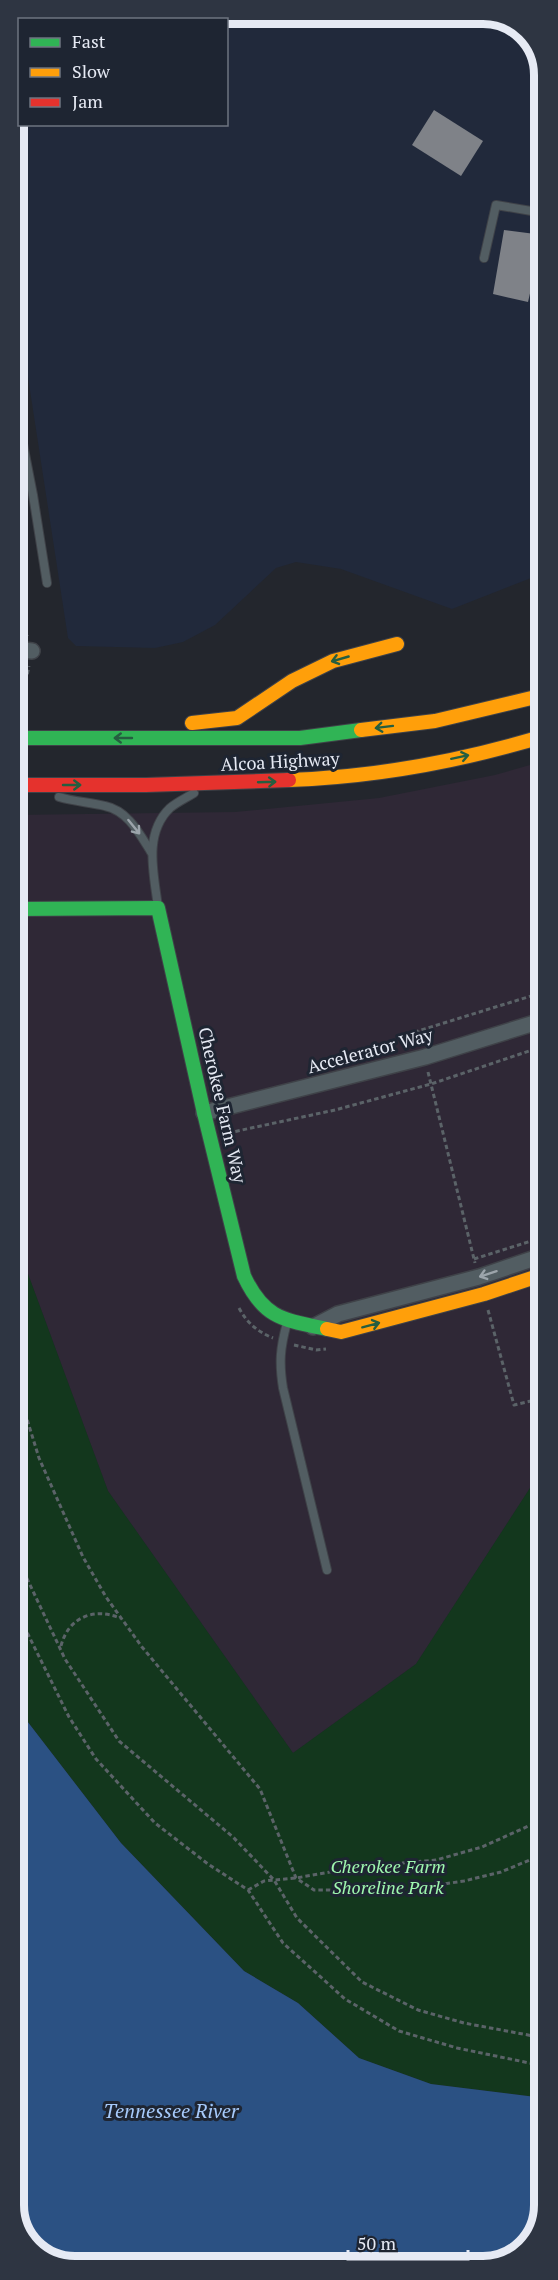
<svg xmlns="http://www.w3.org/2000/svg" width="558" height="2280" font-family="'PT Serif',serif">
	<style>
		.commercial { fill: #2f2836 }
		.built { fill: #21293b }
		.green { fill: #13371d }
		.water { fill: #2b5183 }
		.building { fill: #7f8288 }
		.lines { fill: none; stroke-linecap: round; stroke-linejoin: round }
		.lane-casing { stroke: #3f4248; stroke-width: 10 }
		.street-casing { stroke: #3f4248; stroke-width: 18 }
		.fast-casing { stroke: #3f4248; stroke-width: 16 }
		.slow-casing { stroke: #3f4248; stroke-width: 16 }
		.jam-casing { stroke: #3f4248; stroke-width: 16 }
		.path { stroke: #5b6368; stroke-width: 3; stroke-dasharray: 4.5 3; stroke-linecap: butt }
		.lane { stroke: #525d62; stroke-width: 8 }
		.street { stroke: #525d62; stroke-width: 15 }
		.fast { stroke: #30b455; stroke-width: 14 }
		.slow { stroke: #ff9f0a; stroke-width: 14 }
		.jam { stroke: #e5322d; stroke-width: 14 }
		.oneway { stroke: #255e40 }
		.oneway2 { stroke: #9ca4ab }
		.labels { text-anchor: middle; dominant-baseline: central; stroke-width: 6; stroke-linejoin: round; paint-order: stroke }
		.street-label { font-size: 18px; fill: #e6eaf4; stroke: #1e2532 }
		.park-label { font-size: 18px; font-style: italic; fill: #9ff8af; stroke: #1e2532 }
		.water-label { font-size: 20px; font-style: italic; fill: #a6cafb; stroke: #1e2532 }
		.rim { fill: none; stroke: #e6eaf4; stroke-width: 8 }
	</style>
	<rect width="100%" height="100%" fill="#23262d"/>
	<polygon class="commercial" points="544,761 544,1482 532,1485 416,1664 293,1753 108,1491 14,1236 14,815 235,812 379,798 495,775"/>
	<polygon class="built" points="75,14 491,14 526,31 543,63 544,573 452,609 341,569 296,562 276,568 215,625 183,642 155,648 76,646 68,638 14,286 14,75 19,60 20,124 226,124 226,20 60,19"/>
	<polygon class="green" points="14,1236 108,1491 293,1753 416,1664 532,1485 544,1482 544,2098 431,2084 359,2058 298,2003 244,1971 121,1843 14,1704"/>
	<polygon class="water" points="14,1704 121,1843 244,1971 298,2003 359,2058 431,2084 544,2098 544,2205 529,2245 495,2265 67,2266 34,2251 15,2217"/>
	<g class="building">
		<polygon points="434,110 483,141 461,176 412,145"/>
		<polygon points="504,230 543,235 543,278 534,276 528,302 493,294"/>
	</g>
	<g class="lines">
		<g class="lane-casing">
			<g id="lane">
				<polyline points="172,20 177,14"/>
				<polyline points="14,124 20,123"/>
				<polyline points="484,258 496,205 543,213"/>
				<polyline points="14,398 33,495 47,583"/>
				<path d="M59 797C76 802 89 802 105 806 128 811 139 833 151 852"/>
				<path d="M158 907C154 874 143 834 170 808 177 802 186 798 194 793"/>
				<path d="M287 1323C280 1348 279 1363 283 1388L327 1570"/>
			</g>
		</g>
		<g class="street-casing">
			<g id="street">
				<polyline points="14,649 32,651"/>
				<polyline points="204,1113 425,1057 544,1020"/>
				<polyline points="313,1327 338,1314 479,1277 544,1255"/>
			</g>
		</g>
		<g class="fast-casing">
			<g id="fast">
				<polyline points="14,738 300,738 361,730"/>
				<path d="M14 909 158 908 204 1113 244 1276C264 1319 284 1320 327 1329"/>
			</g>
		</g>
		<g class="slow-casing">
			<g id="slow">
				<polyline points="192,723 237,718 292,681 333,661 397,644"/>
				<polyline points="361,730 435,721 544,695"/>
				<path d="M289 780C375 777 462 761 544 736"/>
				<polyline points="327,1329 341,1332 484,1294 544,1274"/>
			</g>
		</g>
		<g class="jam-casing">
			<polyline id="jam" points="14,785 146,785 289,780"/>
		</g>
		<g class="path">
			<polyline points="14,632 27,633 27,636"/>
			<polyline points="14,692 27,676 29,666"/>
			<polyline points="421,1042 418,1031 544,992"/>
			<polyline points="428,1072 475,1263"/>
			<polyline points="228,1133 335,1110 431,1084 544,1046"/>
			<polyline points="474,1259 544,1237"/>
			<path d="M239 1308C247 1323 258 1332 273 1338"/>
			<polyline points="488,1310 514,1405 544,1398"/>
			<polyline points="294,1345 316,1350 326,1349"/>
			<polyline points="14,1377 39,1458 83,1557 106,1597 142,1647 260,1789 296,1878 314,1890 368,1890 423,1887 464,1881 501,1872 544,1854"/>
			<polyline points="14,1551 65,1659 119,1741 233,1837 274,1880 297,1918 362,1982 418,2010 464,2023 544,2038"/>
			<polyline points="14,1606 69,1717 96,1759 155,1823 208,1864 248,1890 283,1943 345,1999 399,2031 457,2048 544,2066"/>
			<path d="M61 1646C68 1618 93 1607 120 1618"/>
			<polyline points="544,1651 544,1667"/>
			<polyline points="248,1890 264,1881 296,1878 358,1867 436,1860 482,1847 544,1819"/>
		</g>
		<use href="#lane" class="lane"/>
		<use href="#street" class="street"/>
		<use href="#fast" class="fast"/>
		<use href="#slow" class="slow"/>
		<use href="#jam" class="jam"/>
	</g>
	<defs><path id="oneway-shaft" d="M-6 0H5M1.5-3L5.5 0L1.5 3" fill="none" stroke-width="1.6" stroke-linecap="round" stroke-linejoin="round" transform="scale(1.5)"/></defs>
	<g class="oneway">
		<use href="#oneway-shaft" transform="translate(340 659) rotate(164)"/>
		<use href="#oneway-shaft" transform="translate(384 727) rotate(173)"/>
		<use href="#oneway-shaft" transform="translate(123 738) rotate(-180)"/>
		<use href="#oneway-shaft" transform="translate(460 757) rotate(-12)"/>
		<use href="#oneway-shaft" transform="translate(267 782) rotate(-2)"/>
		<use href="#oneway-shaft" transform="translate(72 785)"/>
		<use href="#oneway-shaft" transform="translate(371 1325) rotate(-15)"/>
	</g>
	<g class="oneway2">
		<use href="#oneway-shaft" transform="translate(134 827) rotate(51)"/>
		<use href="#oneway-shaft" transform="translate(488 1274) rotate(162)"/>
	</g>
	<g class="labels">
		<g class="street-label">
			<text transform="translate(280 761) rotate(-3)">Alcoa Highway</text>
			<text transform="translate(370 1050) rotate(-15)">Accelerator Way</text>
			<text transform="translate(223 1105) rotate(77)">Cherokee Farm Way</text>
		</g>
		<g class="park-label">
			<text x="388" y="1866">Cherokee Farm<tspan x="388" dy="21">Shoreline Park</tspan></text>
		</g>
		<g class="water-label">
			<text x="171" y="2110">Tennessee River</text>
		</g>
	</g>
	<path d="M0 0H558V2280H0ZM75 24H483A51 51 0 0 1 534 75V2205A51 51 0 0 1 483 2256H75A51 51 0 0 1 24 2205V75A51 51 0 0 1 75 24Z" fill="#2e3542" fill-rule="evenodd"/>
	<path class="rim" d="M75 24H483A51 51 0 0 1 534 75V2205A51 51 0 0 1 483 2256H75A51 51 0 0 1 24 2205V75A51 51 0 0 1 75 24Z"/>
	<rect x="18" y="18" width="210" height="108" fill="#1e2532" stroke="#6e7480" stroke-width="1.5"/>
	<rect x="30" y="38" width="30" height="9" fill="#30b455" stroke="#6e7480" stroke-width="1.5"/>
	<text x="72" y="48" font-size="18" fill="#e6eaf4">Fast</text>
	<rect x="30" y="68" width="30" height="9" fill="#ff9f0a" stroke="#6e7480" stroke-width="1.5"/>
	<text x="72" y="78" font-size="18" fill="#e6eaf4">Slow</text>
	<rect x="30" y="98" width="30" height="9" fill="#e5322d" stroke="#6e7480" stroke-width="1.5"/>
	<text x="72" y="108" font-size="18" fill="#e6eaf4">Jam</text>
	<path d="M348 2250v9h120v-9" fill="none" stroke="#e6eaf4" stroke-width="3"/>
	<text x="357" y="2250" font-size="18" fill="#e6eaf4" stroke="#1e2532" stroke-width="4.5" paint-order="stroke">50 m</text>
</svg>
